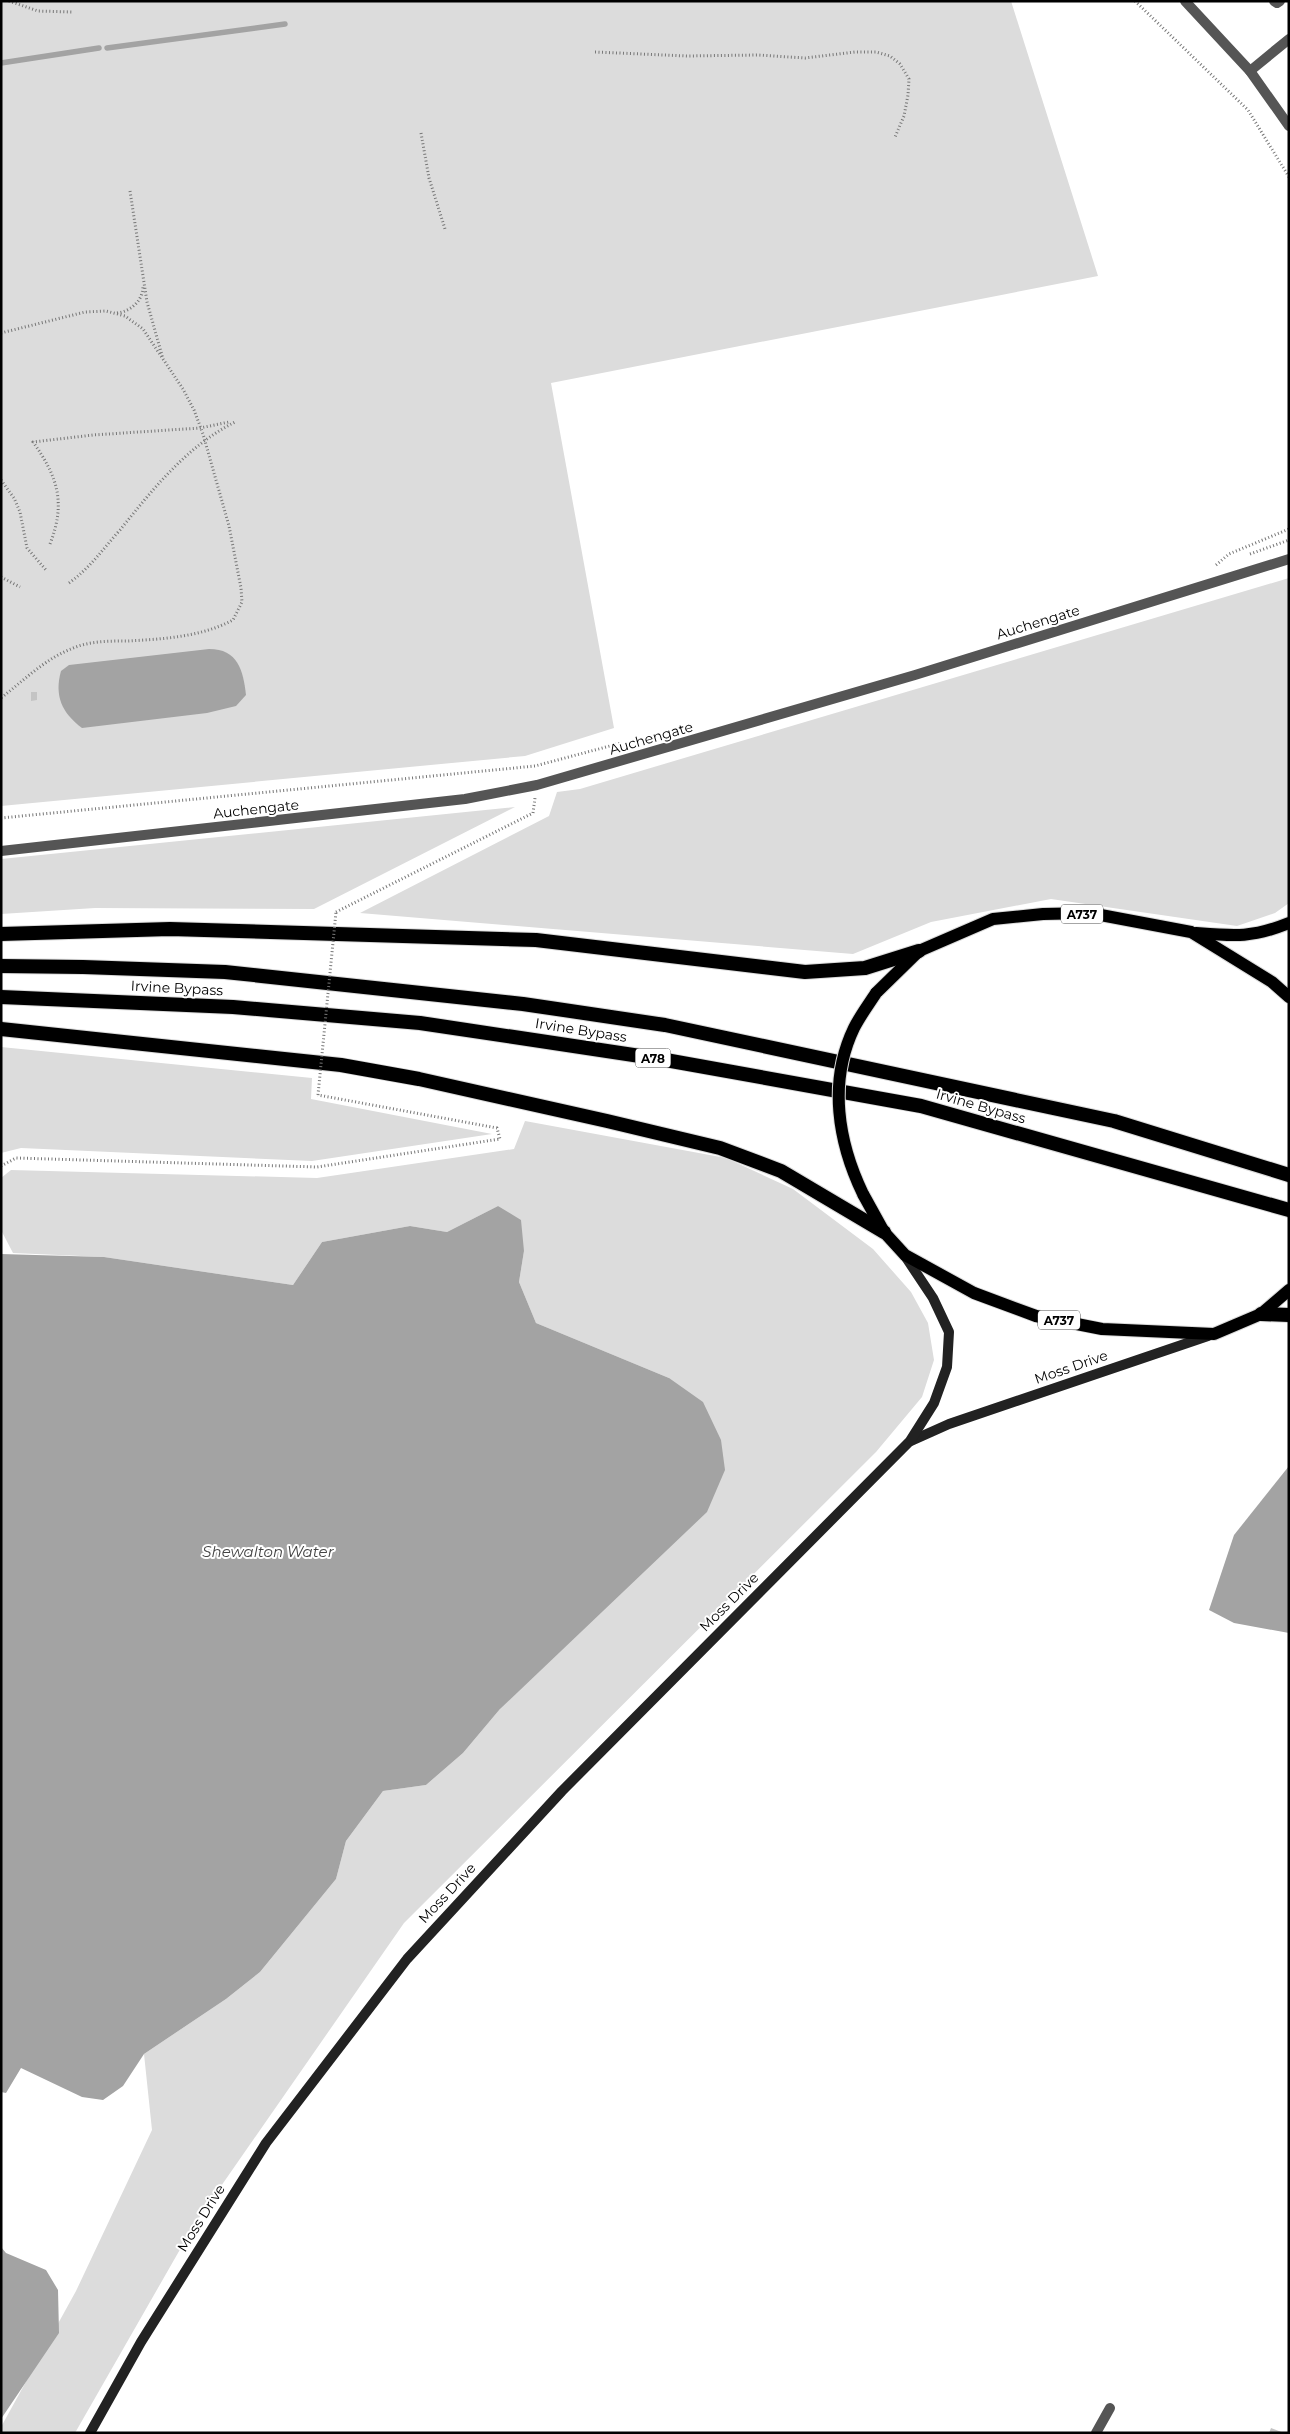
<svg xmlns="http://www.w3.org/2000/svg" width="1290" height="2434" font-family="Montserrat,sans-serif">
	<style>
		.green { fill: #dcdcdc }
		.water { fill: #a3a3a3 }
		.lines { fill: none; stroke-linecap: round; stroke-linejoin: round }
		.stream { stroke: #a3a3a3; stroke-width: 5.5 }
		.building { fill: #c4c4c4 }
		.primary-casing { stroke: #dbdbdb; stroke-width: 14 }
		.trunk-casing { stroke: #dbdbdb; stroke-width: 16 }
		.path { stroke: #777; stroke-width: 3; stroke-dasharray: 1 2.5; stroke-linecap: butt }
		.service { stroke: #555; stroke-width: 10 }
		.minor { stroke: #555; stroke-width: 10 }
		.tertiary { stroke: #555; stroke-width: 10 }
		.secondary { stroke: #222; stroke-width: 10 }
		.primary { stroke: #000; stroke-width: 12 }
		.trunk { stroke: #000; stroke-width: 14 }
		.primary-bridge-casing { stroke: #dbdbdb; stroke-width: 14; stroke-linecap: butt }
		.path-bridge { stroke: #777; stroke-width: 3; stroke-dasharray: 1 2.5; stroke-linecap: butt }
		.primary-bridge { stroke: #000; stroke-width: 12 }
		.labels { text-anchor: middle; dominant-baseline: central; stroke-width: 4; stroke-linejoin: round; paint-order: stroke }
		.shield { fill: #fff; stroke: #4c4c4c; stroke-width: 1 }
		.shield-label { font-size: 12px; font-weight: bold; fill: #000 }
		.street-label { font-size: 14px; fill: #000; stroke: #fff }
		.water-label { font-size: 15px; font-style: italic; fill: #444; stroke: #fff }
	</style>
	<rect width="100%" height="100%" fill="#fff"/>
	<g class="green">
		<polygon points="1,1 1011,1 1098,276 551,383 614,728 525,756 1,806"/>
		<polygon points="1289,578 1289,903 1275,913 1237,926 1051,899 931,922 853,954 360,913 549,816 557,792 580,789"/>
		<polygon points="515,807 314,909 95,908 1,914 1,859"/>
		<polygon points="1,1047 312,1078 311,1099 492,1134 312,1161 21,1148 1,1153"/>
		<polygon points="525,1121 726,1158 793,1189 873,1249 911,1292 928,1323 934,1360 922,1397 876,1452 404,1923 194,2225 75,2433 1,2433 1,2427 76,2291 152,2130 144,2054 226,1999 260,1972 336,1879 346,1841 383,1791 426,1785 463,1753 500,1709 669,1378 536,1323 519,1282 524,1251 498,1206 447,1232 410,1226 322,1242 293,1285 104,1257 13,1253 1,1230 1,1178 11,1170 317,1178 514,1149"/>
	</g>
	<g class="water">
		<path d="M209 649C238 649 243 670 246 695L236 706 207 713 82 728C62 713 54 696 61 671L69 665Z"/>
		<polygon points="498,1206 521,1220 524,1251 519,1282 536,1323 669,1378 703,1402 721,1440 725,1470 707,1512 500,1709 463,1753 426,1785 383,1791 346,1841 336,1879 260,1972 226,1999 144,2054 123,2086 103,2100 82,2097 21,2068 6,2093 1,2092 1,1254 104,1257 293,1285 322,1242 410,1226 447,1232"/>
		<polygon points="1289,1466 1289,1633 1234,1623 1209,1610 1234,1535"/>
		<polygon points="1,2247 6,2253 46,2270 58,2290 59,2333 1,2419"/>
	</g>
	<g class="lines">
		<g class="stream">
			<polyline points="107,48 285,24"/>
			<polyline points="1,63 99,48"/>
		</g>
	</g>
	<g class="building">
		<polygon points="31,692 37,692 37,700 31,701"/>
		<polygon points="1271,2428 1284,2433 1269,2433"/>
	</g>
	<g class="lines">
		<g class="primary-casing">
			<g id="primary">
				<path d="M1196 933C1234 936 1252 938 1289 923"/>
				<polyline points="876,993 919,951 993,919 1043,914 1090,913 1191,932 1272,982 1289,997"/>
				<polyline points="863,1194 884,1232 905,1255 974,1293 1036,1316 1102,1329 1214,1334 1261,1314 1289,1290"/>
			</g>
		</g>
		<g class="trunk-casing">
			<g id="trunk">
				<polyline points="1,934 170,929 536,940 805,972 865,968 919,951"/>
				<polyline points="1,966 83,967 225,972 523,1004 665,1025 1114,1121 1289,1175"/>
				<polyline points="1,997 233,1007 420,1023 660,1059 921,1106 1289,1210"/>
				<polyline points="1,1029 341,1065 419,1079 607,1121 720,1148 781,1171 884,1232"/>
				<polyline points="1261,1314 1289,1315"/>
			</g>
		</g>
		<g class="path">
			<polyline points="9,1 38,11 72,12"/>
			<polyline points="1135,1 1248,110 1289,177"/>
			<polyline points="595,52 687,56 758,55 805,58 855,52 876,52 890,56 900,64 909,79 908,95 904,116 895,137"/>
			<polyline points="421,133 429,178 445,229"/>
			<polyline points="130,191 147,302 163,359"/>
			<path d="M117 313C132 311 143 300 143 286"/>
			<path d="M1 333 85 312 106 311 125 316 143 329 183 389 194 410 203 434 229 526 241 588 242 602 233 620C201 637 163 639 128 641 109 641 88 641 71 649 45 659 23 681 1 698"/>
			<polyline points="1,480 14,498 20,512 27,548 46,570"/>
			<path d="M50 544C66 503 58 477 33 442L93 435 200 428 229 422"/>
			<polyline points="1250,554 1289,540"/>
			<polyline points="1216,565 1229,554 1289,529"/>
			<polyline points="1,577 20,587"/>
			<path d="M69 583C90 568 103 549 120 530 153 489 187 446 235 422"/>
			<polyline points="1,818 535,766 621,743"/>
			<polyline points="336,912 533,813 535,798"/>
			<polyline points="1,1166 16,1158 317,1167 500,1139 497,1128 318,1095"/>
		</g>
		<g class="service">
			<polyline points="1274,1 1277,3 1280,1"/>
			<polyline points="1250,71 1289,39"/>
			<polyline points="1096,2433 1110,2408"/>
		</g>
		<polyline class="minor" points="1,851 465,799 537,785 915,675 1289,559"/>
		<polyline class="tertiary" points="1185,1 1250,71 1289,126"/>
		<g class="secondary">
			<polyline points="911,1441 949,1424 1208,1336"/>
			<polyline points="90,2433 141,2342 266,2143 407,1959 562,1791 910,1441 934,1403 947,1367 949,1332 933,1298 905,1256"/>
		</g>
		<use href="#primary" class="primary"/>
		<use href="#trunk" class="trunk"/>
		<g class="primary-bridge-casing">
			<path id="primary-bridge" d="M863 1194C838 1142 828 1082 854 1028 860 1016 869 1004 876 993"/>
		</g>
		<polyline class="path-bridge" points="318,1095 336,912"/>
		<use href="#primary-bridge" class="primary-bridge"/>
	</g>
	<g class="labels">
		<g class="shield">
			<rect x="1061" y="904.5" width="42" height="19" rx="4"/>
			<rect x="635.5" y="1048.5" width="35" height="19" rx="4"/>
			<rect x="1038" y="1310.5" width="42" height="19" rx="4"/>
		</g>
		<g class="shield-label">
			<text x="1082" y="914">A737</text>
			<text x="653" y="1058">A78</text>
			<text x="1059" y="1320">A737</text>
		</g>
		<g class="street-label">
			<text transform="translate(1038 622) rotate(-17)">Auchengate</text>
			<text transform="translate(651 738) rotate(-16)">Auchengate</text>
			<text transform="translate(256 809) rotate(-6)">Auchengate</text>
			<text transform="translate(177 988) rotate(3)">Irvine Bypass</text>
			<text transform="translate(581 1030) rotate(9)">Irvine Bypass</text>
			<text transform="translate(981 1106) rotate(16)">Irvine Bypass</text>
			<text transform="translate(1071 1367) rotate(-19)">Moss Drive</text>
			<text transform="translate(729 1602) rotate(-45)">Moss Drive</text>
			<text transform="translate(447 1893) rotate(-47)">Moss Drive</text>
			<text transform="translate(201 2218) rotate(-58)">Moss Drive</text>
		</g>
		<g class="water-label">
			<text x="268" y="1551">Shewalton Water</text>
		</g>
	</g>
	<rect width="1290" height="2434" fill="none" stroke="#000000" stroke-width="5"/>
</svg>
